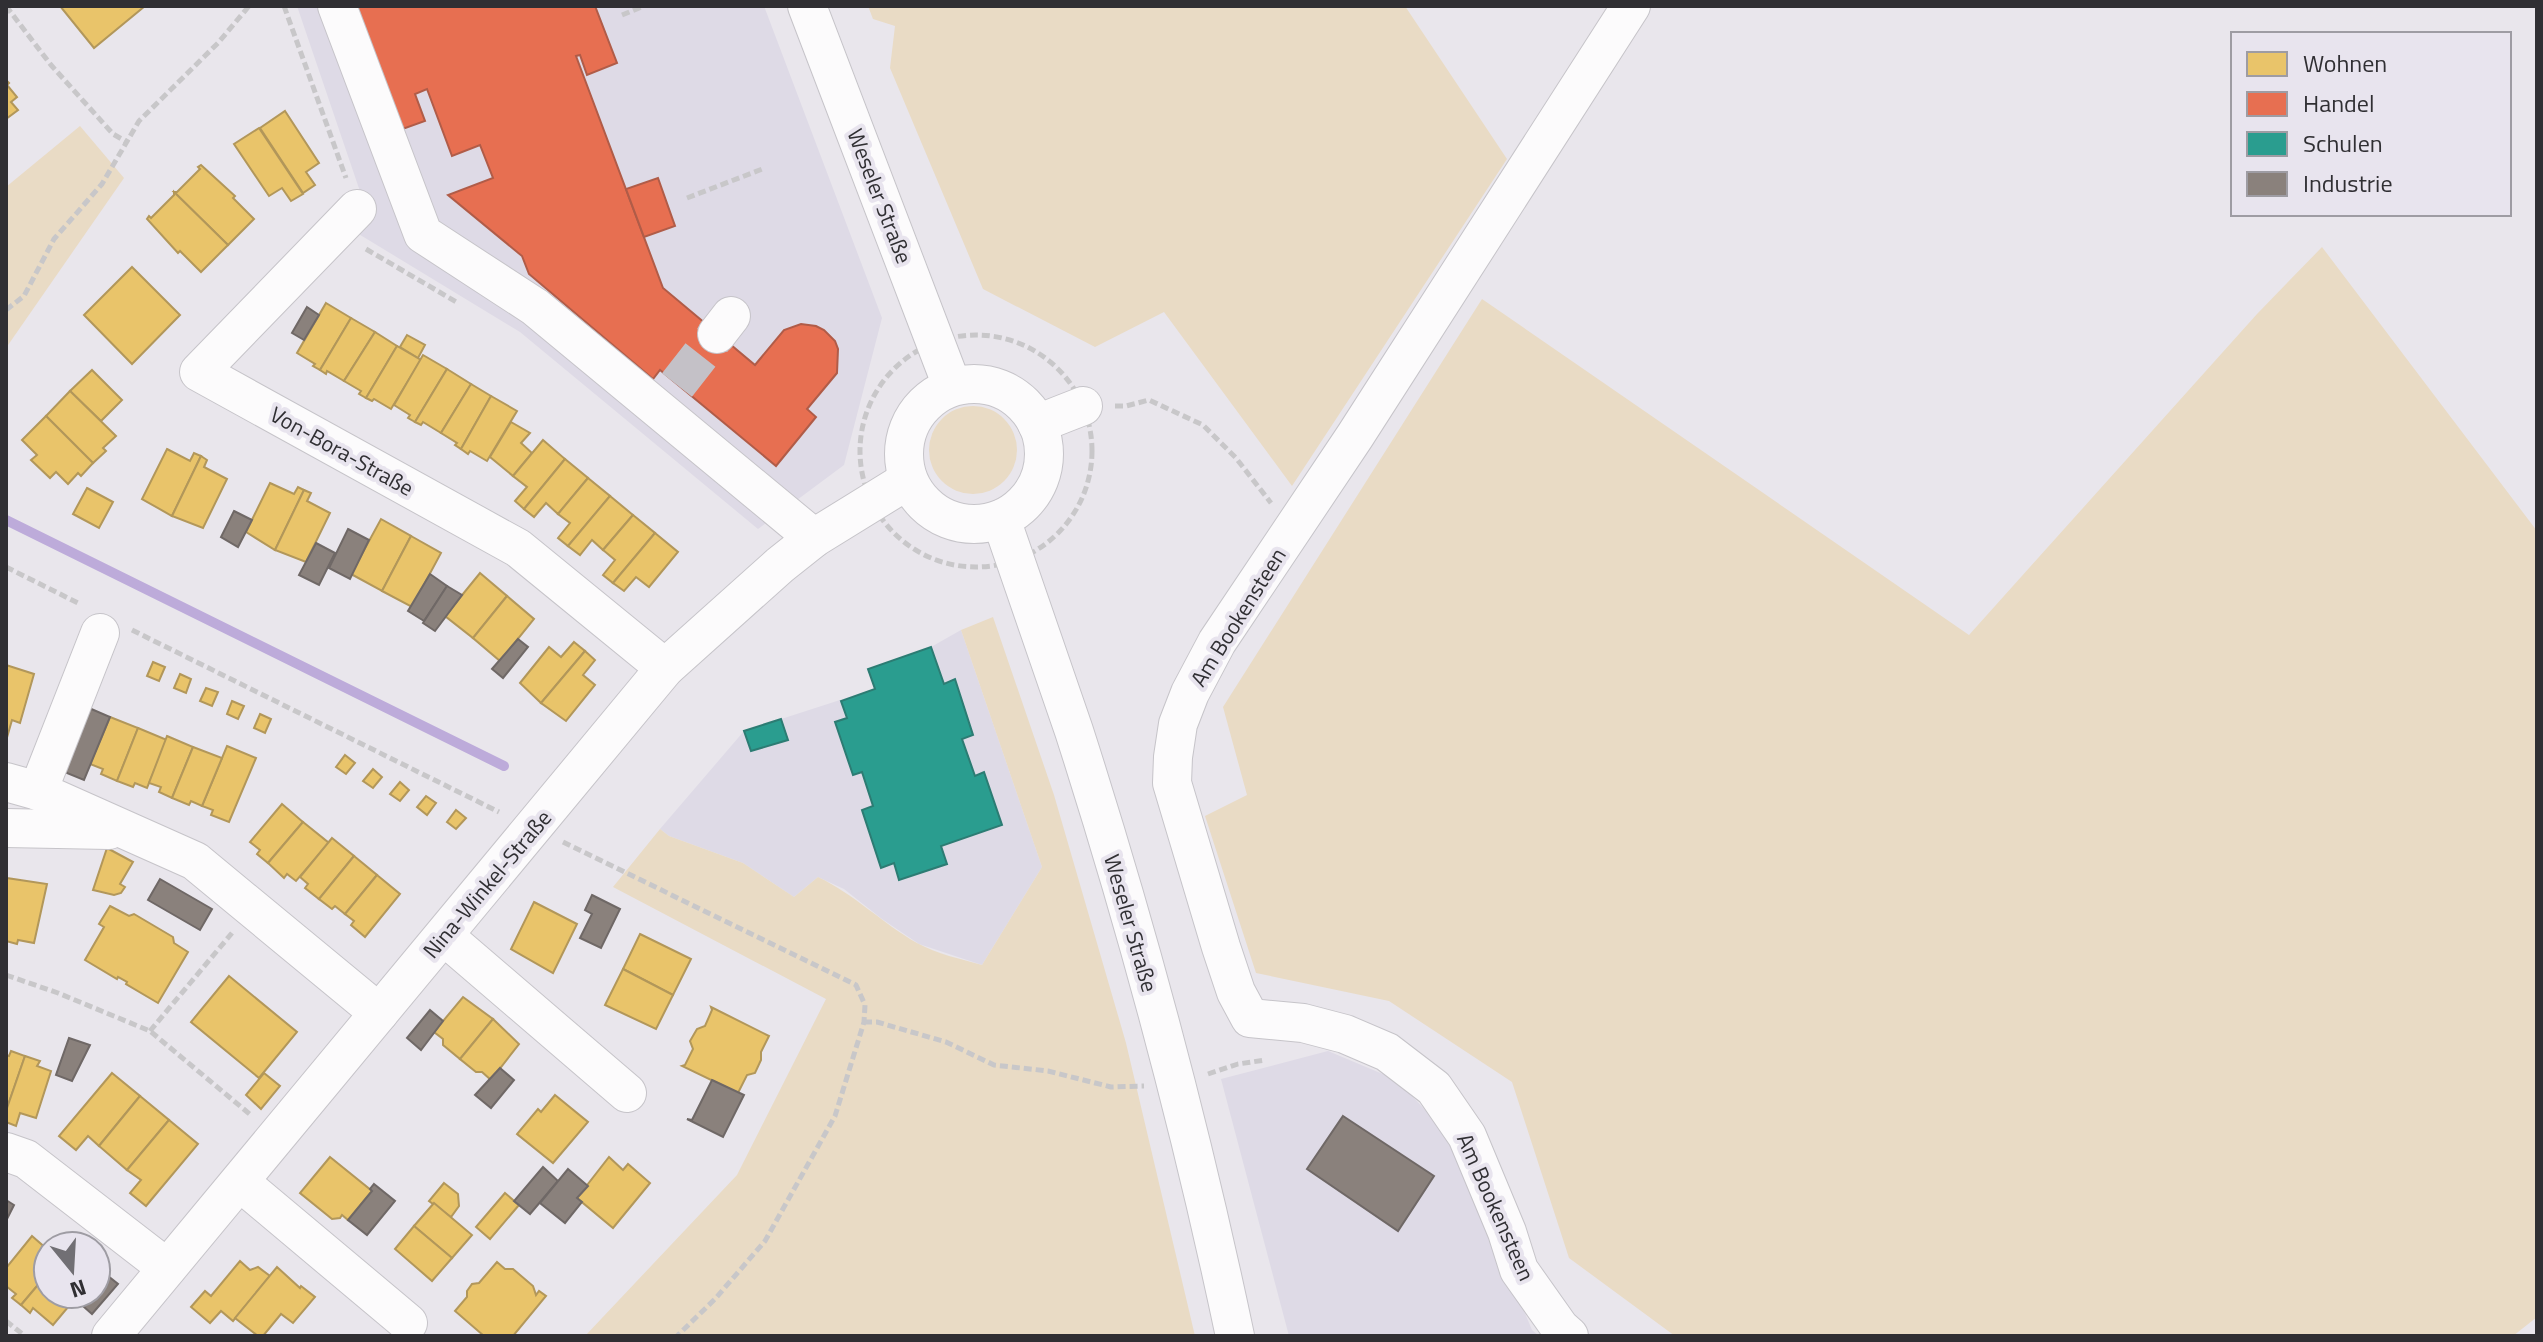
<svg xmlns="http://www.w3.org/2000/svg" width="2543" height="1342" font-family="'Titillium Web',sans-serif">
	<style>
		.built { fill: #dedae6 }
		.green { fill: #e9dbc5 }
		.homes { fill: #e9c46a; stroke: #b2975a; stroke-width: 2 }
		.shops { fill: #e76f51; stroke: #b05c48; stroke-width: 2 }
		.schools { fill: #2a9d8f; stroke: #2c7c73; stroke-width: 2 }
		.industry { fill: #8a817c; stroke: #6f6866; stroke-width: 2 }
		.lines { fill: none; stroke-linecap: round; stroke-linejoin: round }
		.stream { stroke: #bdabda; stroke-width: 10 }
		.minor-tunnel { stroke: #c4c1c7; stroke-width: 38; stroke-dasharray: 38 19; stroke-linecap: butt }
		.minor-casing { stroke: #c6c4c9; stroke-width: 40 }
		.path { stroke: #c8c7c9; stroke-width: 5; stroke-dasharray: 8 4; stroke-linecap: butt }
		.minor { stroke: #fcfbfc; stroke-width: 38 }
		.labels { text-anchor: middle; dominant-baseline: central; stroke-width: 8; stroke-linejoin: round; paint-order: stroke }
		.street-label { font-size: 22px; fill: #302f33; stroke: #e8e4ee }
	</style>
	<rect width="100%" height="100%" fill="#e9e6ec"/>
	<g class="built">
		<polygon points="297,6 764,6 882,318 844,465 758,529 520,332 357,233 366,209"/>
		<polygon points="961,630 1042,867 982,965 919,944 882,919 844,889 818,877 794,897 743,863 669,836 660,829 744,731 874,689 868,669 931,647"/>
		<polygon points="1328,1051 1397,1080 1443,1129 1484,1216 1532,1330 1539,1336 1289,1336 1221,1079"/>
	</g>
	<g class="green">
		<polygon points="868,6 1405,6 1507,159 1292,486 1164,312 1095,347 983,289 890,68 895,26 873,19"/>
		<polygon points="80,126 124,178 6,348 6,187"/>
		<polygon points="2322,247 2537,531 2537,1317 2513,1336 1675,1336 1569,1258 1512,1082 1389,1001 1256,973 1205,816 1247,795 1223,707 1482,299 1969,635 2257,314"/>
		<circle cx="973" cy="450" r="44"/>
		<path d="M993 617 1054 795 1126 1043 1195 1336H585L737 1175 826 999 613 887 660 829 669 836 743 863 794 897 818 877C854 894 882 923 917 943 937 954 961 959 982 965L1042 867 961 630Z"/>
	</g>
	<g class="homes">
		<polygon points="60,6 145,6 94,48"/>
		<polygon points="6,80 9,83 7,85 17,97 11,102 18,110 6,119"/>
		<polygon points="285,111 319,163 306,172 315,185 303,193 260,128"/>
		<polygon points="259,128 303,194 291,201 282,188 269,196 234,144"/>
		<polygon points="201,165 235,196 233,198 254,219 228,245 174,192 177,192 200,169 198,167"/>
		<polygon points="174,192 228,245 201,272 180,251 178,253 147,219 149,216 151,218 174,195"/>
		<polygon points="132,267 180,315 132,364 84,315"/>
		<polygon points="326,303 351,318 320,370 313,366 315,364 297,353"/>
		<polygon points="351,318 375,332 344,381 327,371 326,374 320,370"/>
		<polygon points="375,332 397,346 366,398 359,394 361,391 344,381"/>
		<polygon points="407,335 425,345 418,358 400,347"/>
		<polygon points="397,346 421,360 391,409 374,399 372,401 366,398"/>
		<polygon points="423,355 447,369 415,422 408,418 410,415 394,405"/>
		<polygon points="447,369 471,384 441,433 423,422 421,425 415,422"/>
		<polygon points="92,370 122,400 101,421 70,391"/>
		<polygon points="471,384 491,396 461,449 455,445 457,443 441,433"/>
		<polygon points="70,391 116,436 103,448 106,451 93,463 46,416"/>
		<polygon points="491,396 517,411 487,461 470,451 468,454 461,449"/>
		<polygon points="46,416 93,463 81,476 78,473 68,484 56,472 50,478 31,460 37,455 22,440"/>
		<polygon points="511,422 530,433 521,443 532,453 513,476 490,457"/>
		<polygon points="543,440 565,459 524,509 515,501 527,487 513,476"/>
		<polygon points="167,449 190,461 194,453 201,456 172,516 142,499"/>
		<polygon points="201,456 207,460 204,467 227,479 203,528 172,516"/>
		<polygon points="565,459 588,478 558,514 546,503 534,517 524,509"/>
		<polygon points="588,478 610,496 568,546 558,538 570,523 558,514"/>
		<polygon points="270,483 294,494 298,487 304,490 275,550 246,532"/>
		<polygon points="87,488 113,502 99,528 73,514"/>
		<polygon points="304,490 311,493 307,501 330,513 306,562 275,550"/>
		<polygon points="610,496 633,515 603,550 592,540 580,555 568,546"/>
		<polygon points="633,515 655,533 613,583 603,575 615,560 603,550"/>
		<polygon points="381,519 411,536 382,591 351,574"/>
		<polygon points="655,533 678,552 649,587 636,577 624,591 613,583"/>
		<polygon points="411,536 441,553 412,607 382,591"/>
		<polygon points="480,573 507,596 473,638 445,616"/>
		<polygon points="507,596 534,619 500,661 473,638"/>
		<polygon points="574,642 585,651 541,703 520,683 549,647 561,657"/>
		<polygon points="585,651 595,660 583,675 595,685 566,721 541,703"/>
		<polygon points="153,662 165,667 159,681 147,676"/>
		<polygon points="6,665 34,674 20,723 12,720 6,741"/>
		<polygon points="180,674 191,679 186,693 174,688"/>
		<polygon points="206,688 218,692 212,706 200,701"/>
		<polygon points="232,701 244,706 238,719 227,714"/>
		<polygon points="260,714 271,719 265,733 254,728"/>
		<polygon points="110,717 138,728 117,781 101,774 103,769 90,764"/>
		<polygon points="138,728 167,740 147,788 135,783 133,787 117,781"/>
		<polygon points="167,736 193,747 172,798 159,792 161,787 149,783"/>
		<polygon points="227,746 256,758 229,822 211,815 213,810 202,806"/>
		<polygon points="193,747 222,758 202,806 191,801 189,805 172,798"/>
		<polygon points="345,755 355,763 346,774 336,767"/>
		<polygon points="373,769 382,777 373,788 363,781"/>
		<polygon points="400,782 409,790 400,801 390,794"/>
		<polygon points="426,796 436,803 427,815 417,807"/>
		<polygon points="282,804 303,822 268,863 257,854 260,850 250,842"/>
		<polygon points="456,810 466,818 456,829 447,822"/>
		<polygon points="303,822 329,843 296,881 287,874 284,878 268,863"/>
		<polygon points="332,838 354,856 319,899 305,888 308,884 300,877"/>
		<polygon points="107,848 133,862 120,884 125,887 121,893 114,895 93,890"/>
		<polygon points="354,856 377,875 345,914 335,906 332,909 319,899"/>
		<polygon points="6,875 7,878 47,884 34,943 18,940 17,944 6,941"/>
		<polygon points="377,875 400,894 365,937 351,925 354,921 345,914"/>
		<polygon points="534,902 577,924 553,973 511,949"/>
		<polygon points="110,906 129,916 134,914 173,937 174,943 188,952 158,1003 126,984 127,982 118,977 117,979 85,960 104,927 99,924"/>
		<polygon points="640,934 691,959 673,995 623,969"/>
		<polygon points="623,969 673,995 656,1029 605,1005"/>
		<polygon points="229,976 297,1032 259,1078 191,1022"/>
		<polygon points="463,997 493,1019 460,1059 443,1045 443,1039 434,1032"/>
		<polygon points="711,1007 769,1036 761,1052 761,1060 755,1073 747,1075 738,1093 682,1066 685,1065 693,1049 690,1041 697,1029 705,1026 712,1010"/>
		<polygon points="493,1019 519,1044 491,1080 482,1072 476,1072 460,1059"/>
		<polygon points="11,1051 25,1056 6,1111 6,1055 9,1056"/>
		<polygon points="25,1056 40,1061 37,1066 51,1071 36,1118 20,1113 16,1126 6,1122 6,1111"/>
		<polygon points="112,1073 140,1096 99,1146 88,1136 76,1150 59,1136"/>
		<polygon points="264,1073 280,1086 261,1109 246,1095"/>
		<polygon points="555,1095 588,1122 553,1163 517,1134 538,1109 541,1112"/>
		<polygon points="140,1096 169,1120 127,1170 99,1146"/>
		<polygon points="169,1120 198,1144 146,1206 130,1193 141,1180 127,1170"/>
		<polygon points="330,1157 372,1191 348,1220 342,1215 340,1218 332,1219 300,1193"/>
		<polygon points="609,1157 623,1170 628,1164 650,1183 613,1228 577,1198"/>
		<polygon points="444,1183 458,1194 459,1206 451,1217 429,1201"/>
		<polygon points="505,1193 519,1205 490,1239 476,1227"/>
		<polygon points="434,1203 472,1235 452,1258 414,1226"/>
		<polygon points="414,1226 452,1258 432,1281 395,1249"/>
		<polygon points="32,1236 48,1250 48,1273 21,1305 12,1298 16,1294 6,1286 6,1268"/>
		<polygon points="240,1261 250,1270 258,1267 270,1276 233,1321 221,1311 210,1323 191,1307 205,1291 211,1296"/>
		<polygon points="497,1262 505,1269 513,1269 533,1286 536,1295 539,1291 546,1296 513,1336 484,1336 455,1311 467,1297 467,1291 472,1284 479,1283"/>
		<polygon points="277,1267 300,1288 301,1286 315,1297 293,1323 281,1314 263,1336 258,1336 235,1318"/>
		<polygon points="48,1273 48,1294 79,1294 53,1325 33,1308 30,1313 21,1305"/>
	</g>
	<g class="shops">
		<polygon points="350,6 595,6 617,63 587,75 580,55 576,56 663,288 755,365 784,330 801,324 816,326 824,330 835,341 838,349 837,373 807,409 816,417 776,466 660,370 653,379 529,274 522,256 448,195 493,178 480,145 452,156 427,89 415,94 425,121 397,131"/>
		<polygon points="658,178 675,226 644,237 626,189"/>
	</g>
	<g class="schools">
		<polygon points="931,647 944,684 955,679 973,735 962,739 975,776 984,772 1002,825 941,846 947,864 899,880 894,863 881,868 862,810 873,806 862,772 853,775 835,722 847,718 841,701 875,689 868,669"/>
		<polygon points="781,719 788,740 751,751 744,731"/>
	</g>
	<g class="industry">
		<polygon points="307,307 319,315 304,340 292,333"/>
		<polygon points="234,511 252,520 238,547 221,537"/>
		<polygon points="348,529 369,540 350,579 329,568"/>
		<polygon points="316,543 335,553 319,585 299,575"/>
		<polygon points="430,574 447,586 424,621 408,611"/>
		<polygon points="447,586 462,595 435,631 423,623"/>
		<polygon points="518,639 528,647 503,678 492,669"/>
		<polygon points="89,708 110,717 84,780 62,771"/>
		<polygon points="160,879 212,909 200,930 148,900"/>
		<polygon points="592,895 620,909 601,948 580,938 592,914 585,910"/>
		<polygon points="430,1010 443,1021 421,1050 407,1038"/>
		<polygon points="69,1038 90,1045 72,1081 56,1075"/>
		<polygon points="500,1068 514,1080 491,1108 475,1095"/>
		<polygon points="712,1080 744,1095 723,1137 687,1119 692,1120"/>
		<polygon points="1343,1116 1434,1176 1398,1231 1307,1169"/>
		<polygon points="543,1167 558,1181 530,1214 514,1201"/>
		<polygon points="568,1169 588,1186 577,1198 582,1202 565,1223 540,1203"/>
		<polygon points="374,1184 395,1201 367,1235 348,1220 372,1191 370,1189"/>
		<polygon points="6,1200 14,1205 6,1221"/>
		<polygon points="98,1268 118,1284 92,1314 75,1299 79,1294 96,1294 96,1271"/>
	</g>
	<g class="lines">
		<polyline class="stream" points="6,520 504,766"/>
		<polyline class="minor-tunnel" points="677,385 717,334"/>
		<g class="minor-casing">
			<g id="minor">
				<polyline points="337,6 423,234 535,307 814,538"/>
				<polyline points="807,6 952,386"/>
				<polyline points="357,209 199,372 518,548 665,668"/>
				<polyline points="717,334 731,316"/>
				<circle cx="974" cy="454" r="70"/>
				<polyline points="1037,424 1083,406"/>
				<path d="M1001 519C1025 590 1050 660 1074 731 1138 930 1192 1132 1235 1336"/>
				<polyline points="6,782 38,791 195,861 379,1013"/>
				<polyline points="38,791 100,633"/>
				<polyline points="6,828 109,830"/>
				<polyline points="444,936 627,1093"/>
				<polyline points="6,1152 26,1159 167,1268"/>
				<polyline points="240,1182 408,1323"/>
				<polyline points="111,1336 665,668 780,565 814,538 908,480"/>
				<polyline points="1569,1336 1560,1328 1519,1270 1507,1232 1467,1136 1434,1088 1387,1052 1345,1034 1303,1023 1250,1018 1236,992 1221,947 1172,783 1173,757 1178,724 1190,693 1217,642 1355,436 1631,6"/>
			</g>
		</g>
		<g class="path">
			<polyline points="6,6 51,65 113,134 127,142"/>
			<polyline points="284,6 346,178"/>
			<polyline points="622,15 644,6"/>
			<polyline points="687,198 765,168"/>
			<polyline points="366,249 458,303"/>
			<polyline points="6,310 24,296 54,239 102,184 139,121 218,43 249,6"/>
			<circle cx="976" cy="451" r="116"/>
			<polyline points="1115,406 1126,406 1149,400 1203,425 1236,458 1271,503"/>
			<polyline points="6,567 80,604"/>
			<polyline points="132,630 499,812"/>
			<polyline points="563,842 856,985 865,1005 864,1022 835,1116 765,1241 715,1299 677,1336"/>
			<polyline points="6,975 58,993 150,1031 252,1116"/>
			<polyline points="864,1022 877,1022 946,1042 994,1065 1048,1071 1111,1087 1144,1086"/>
			<polyline points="150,1031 232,933"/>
			<polyline points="1208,1074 1238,1064 1265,1060"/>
			<polyline points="6,1321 25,1336"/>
		</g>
		<use href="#minor" class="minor"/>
	</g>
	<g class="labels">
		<g class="street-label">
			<text transform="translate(880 196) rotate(69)">Weseler Straße</text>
			<text transform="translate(342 451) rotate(29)">Von-Bora-Straße</text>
			<text transform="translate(1238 617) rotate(-58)">Am Bookensteen</text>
			<text transform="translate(487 884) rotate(-50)">Nina-Winkel-Straße</text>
			<text transform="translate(1131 923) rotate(74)">Weseler Straße</text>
			<text transform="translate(1496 1207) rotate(66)">Am Bookensteen</text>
		</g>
	</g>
	<rect width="2543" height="1342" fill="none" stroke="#302f33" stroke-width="16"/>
	<rect x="2231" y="32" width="280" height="184" fill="#e8e4ee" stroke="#9e9ca3" stroke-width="2"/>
	<rect x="2247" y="52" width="40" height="24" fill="#e9c46a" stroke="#9e9ca3" stroke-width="2"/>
	<text x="2303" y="72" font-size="24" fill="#302f33">Wohnen</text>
	<rect x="2247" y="92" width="40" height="24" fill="#e76f51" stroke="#9e9ca3" stroke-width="2"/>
	<text x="2303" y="112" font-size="24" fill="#302f33">Handel</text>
	<rect x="2247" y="132" width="40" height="24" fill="#2a9d8f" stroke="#9e9ca3" stroke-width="2"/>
	<text x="2303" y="152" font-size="24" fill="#302f33">Schulen</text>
	<rect x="2247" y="172" width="40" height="24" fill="#8a817c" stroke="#9e9ca3" stroke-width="2"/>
	<text x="2303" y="192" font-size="24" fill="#302f33">Industrie</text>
	<g transform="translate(72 1270) rotate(162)"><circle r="38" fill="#e8e4ee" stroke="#9e9ca3" stroke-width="2"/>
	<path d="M0-6L14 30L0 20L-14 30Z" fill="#716f74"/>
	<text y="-12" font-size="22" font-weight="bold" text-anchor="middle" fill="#302f33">N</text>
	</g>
</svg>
